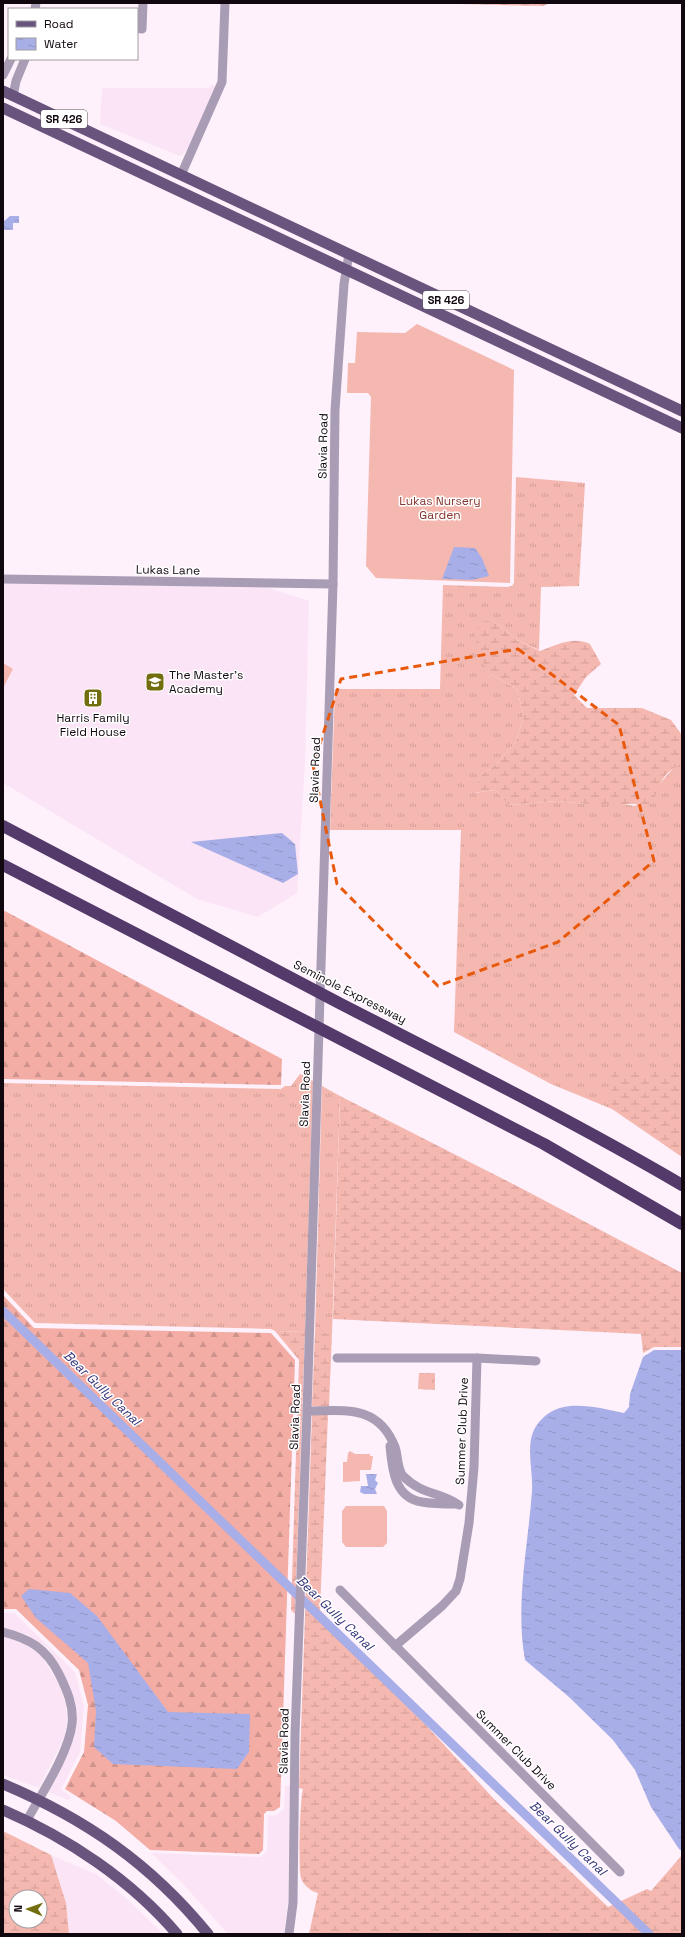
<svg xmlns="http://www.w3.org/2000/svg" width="685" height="1937" font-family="'Space Grotesk',sans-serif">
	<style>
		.built { fill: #fbe4f6 }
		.grass { fill: url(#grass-tufts) }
		.forest { fill: url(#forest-firs) }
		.wetland { fill: url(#wetland-marsh); fill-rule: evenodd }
		.park { fill: url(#park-crowns) }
		.garden { fill: #f5b8b0 }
		.water { fill: url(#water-ripples) }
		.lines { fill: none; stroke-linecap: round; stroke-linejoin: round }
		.canal { stroke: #a8aee7; stroke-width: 9 }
		.minor { stroke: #a89db5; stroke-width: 9 }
		.major { stroke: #69547e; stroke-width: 11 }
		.highway { stroke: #533a6a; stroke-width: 12 }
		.marked { fill: none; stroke: #e8590c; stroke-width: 3; stroke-dasharray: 8 5; stroke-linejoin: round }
		.labels { text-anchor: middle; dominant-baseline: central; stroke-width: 3; stroke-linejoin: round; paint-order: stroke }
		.shield { fill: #fff; stroke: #585157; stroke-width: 1 }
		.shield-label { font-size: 11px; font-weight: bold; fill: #11070f }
		.street-label { font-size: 12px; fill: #11070f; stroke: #fff }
		.park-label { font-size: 12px; fill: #84342e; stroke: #fff }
		.poi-label { font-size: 12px; fill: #11070f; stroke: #fff; text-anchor: start }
		.water-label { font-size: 13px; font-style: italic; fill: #37367a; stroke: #fff }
	</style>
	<defs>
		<pattern id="grass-tufts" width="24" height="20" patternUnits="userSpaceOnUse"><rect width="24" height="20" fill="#f5b8b0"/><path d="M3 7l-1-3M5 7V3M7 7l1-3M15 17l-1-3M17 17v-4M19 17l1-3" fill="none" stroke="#d19d96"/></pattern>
		<pattern id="forest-firs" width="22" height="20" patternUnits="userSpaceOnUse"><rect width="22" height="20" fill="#f3ada5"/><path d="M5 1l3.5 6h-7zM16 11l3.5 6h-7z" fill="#cf938d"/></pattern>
		<pattern id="wetland-marsh" width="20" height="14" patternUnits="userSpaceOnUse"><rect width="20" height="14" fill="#f5b8b0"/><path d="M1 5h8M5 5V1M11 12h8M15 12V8" fill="none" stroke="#d19d96"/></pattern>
		<pattern id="park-crowns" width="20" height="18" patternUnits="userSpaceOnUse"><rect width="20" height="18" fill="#f5b8b0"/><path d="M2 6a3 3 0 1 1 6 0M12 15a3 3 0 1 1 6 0" fill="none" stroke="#d19d96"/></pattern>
		<pattern id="water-ripples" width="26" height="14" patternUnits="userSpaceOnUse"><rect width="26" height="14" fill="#a8aee7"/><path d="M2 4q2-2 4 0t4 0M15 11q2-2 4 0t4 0" fill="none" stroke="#9094c5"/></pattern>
	</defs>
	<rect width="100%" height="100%" fill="#fef1fb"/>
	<g class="built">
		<polygon points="212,85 216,86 215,89 188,149 180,156 100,124 102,88 208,88"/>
		<polygon points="3,579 253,583 309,601 305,763 297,893 258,917 197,899 3,783"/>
		<polygon points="3,1613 14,1613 75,1672 84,1706 80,1752 61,1789 71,1797 69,1800 48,1792 73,1740 77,1724 75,1704 71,1687 48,1648 26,1634 3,1628"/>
		<polygon points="3,1637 21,1641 41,1655 62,1690 66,1705 67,1723 64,1738 39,1788 3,1775"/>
		<polygon points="285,1785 290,1786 288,1902 284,1934 228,1934 181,1882 151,1853 261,1857 267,1851 268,1816 276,1815 284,1809"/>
		<polygon points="51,1855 96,1874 127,1899 163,1934 69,1934 66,1903"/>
	</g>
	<g class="grass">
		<polygon points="516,477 585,483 579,586 541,587 539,650 515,639 493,620 490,674 517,689 524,717 515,743 494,766 481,775 474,793 495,790 510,805 558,801 587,804 617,803 635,806 658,786 675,766 682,764 682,1072 612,1072 612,1109 551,1084 454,1032 461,830 330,830 335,689 440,689 443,585 507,587 512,586 514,583"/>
		<polygon points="300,1074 313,1081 305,1332 275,1331 271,1329 35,1323 3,1289 3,1083 281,1089 285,1086 291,1086"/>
		<polygon points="322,1086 340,1096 332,1333 315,1333"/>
	</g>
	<g class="forest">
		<polygon points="3,910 282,1059 281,1085 3,1079"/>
		<polygon points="3,1295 34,1328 271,1333 295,1360 280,1807 274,1811 267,1811 264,1814 263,1850 259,1854 150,1850 116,1821 65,1789 84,1752 88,1705 79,1670 16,1609 3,1609"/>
	</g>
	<g class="wetland">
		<polygon points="423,3 550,3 543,6"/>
		<path d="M493 620 515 639 540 651C557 645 573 636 590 644L601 664 586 677 574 695 587 708H642L671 720 682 735V764C664 770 657 788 653 804H587L558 801 509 805 495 790 473 793 481 775 494 766 515 743 524 717 517 689 490 674 479 657 475 634 481 622Z"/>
		<polygon points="611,1072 682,1072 682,1157 612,1109"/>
		<polygon points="340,1096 517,1186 682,1273 682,1347 654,1347 643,1353 641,1334 333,1319"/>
		<polygon points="275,1331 305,1332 295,1614 291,1610 299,1360"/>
		<polygon points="315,1333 332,1333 329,1407 312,1406"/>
		<path d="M312 1415H328L320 1610 494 1799 608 1907 647 1889 651 1891 682 1855V1934H309L318 1893C312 1892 303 1885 301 1878 298 1868 300 1799 303 1789L299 1788Z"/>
		<path d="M3 1831 51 1855 66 1903 69 1934H3ZM16 1897H40V1921H16Z"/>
	</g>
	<polygon class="park" points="419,1373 435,1373 435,1390 418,1389"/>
	<g class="garden">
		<polygon points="417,324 514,370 510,583 376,578 366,566 371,397 368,393 347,393 348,363 355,363 357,332 405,333"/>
		<polygon points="3,663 13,669 3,688"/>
		<polygon points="350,1451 355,1454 370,1454 370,1456 373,1456 371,1470 360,1470 360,1481 343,1482 343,1462 347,1462 348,1453"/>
		<polygon points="346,1506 384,1506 387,1511 387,1543 383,1547 346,1547 342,1542 342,1511"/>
	</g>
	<g class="water">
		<polygon points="10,216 19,216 19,223 13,223 13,230 3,230 3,222"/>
		<polygon points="454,547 475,548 482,558 489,576 472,580 442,579"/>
		<polygon points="282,833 295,844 298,874 283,883 191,842"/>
		<path d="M654 1350H682V1851L679 1849 651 1807 635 1770 613 1740 569 1697 525 1660C515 1604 528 1547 532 1491 533 1474 528 1456 531 1439 533 1430 537 1423 545 1416 565 1398 600 1408 624 1413L629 1407 630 1394 643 1357Z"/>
		<polygon points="366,1474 377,1474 375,1480 378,1483 375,1489 377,1494 364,1494 360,1492 361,1486 368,1486"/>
		<polygon points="29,1589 70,1593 97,1616 168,1712 250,1714 249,1752 237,1769 113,1764 94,1747 96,1711 88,1663 36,1618 21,1596"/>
	</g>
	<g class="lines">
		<polyline class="canal" points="3,1311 649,1934"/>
		<g class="minor">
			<polyline points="35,9 36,3"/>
			<polyline points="137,28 142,29 143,3"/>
			<polyline points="3,75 11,59"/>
			<polyline points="13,96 16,81 25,59"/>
			<polyline points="181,175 222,82 225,3"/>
			<polyline points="3,579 333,584"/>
			<polyline points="337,1358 477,1358 536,1361"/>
			<path d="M307 1411C345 1411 378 1404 395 1447 398 1455 397 1469 403 1476 423 1496 440 1491 459 1505"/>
			<path d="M390 1446C392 1468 394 1498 422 1502 433 1504 445 1504 456 1504"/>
			<polyline points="340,1590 620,1872"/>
			<path d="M3 1632C30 1639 46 1648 59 1674 67 1690 74 1706 72 1724 69 1752 41 1795 27 1820"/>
			<polyline points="395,1646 442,1606 456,1591 460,1579 469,1523 474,1467 477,1358"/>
			<polyline points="289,1934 293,1903 295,1735 307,1411 333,584 335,410 344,284 349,254"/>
		</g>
		<g class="major">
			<polyline points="3,91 682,411"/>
			<polyline points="3,108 682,428"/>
			<path d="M3 1784C86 1819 151 1864 208 1934"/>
			<path d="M3 1810C68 1838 131 1880 177 1934"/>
		</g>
		<g class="highway">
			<path d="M3 826C116 885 228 945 341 1004 456 1063 571 1120 682 1185"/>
			<polyline points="3,865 544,1144 682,1224"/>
		</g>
	</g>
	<path class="marked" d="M518 649 619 725 654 861 558 942 438 986 337 884 313 765 341 679Z"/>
	<defs>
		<g id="school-square" transform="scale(1)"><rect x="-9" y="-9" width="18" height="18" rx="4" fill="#726e0f" stroke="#fff"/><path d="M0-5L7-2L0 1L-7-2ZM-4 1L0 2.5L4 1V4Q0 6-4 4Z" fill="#fff"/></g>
		<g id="building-square" transform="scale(1)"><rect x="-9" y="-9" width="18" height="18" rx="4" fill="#726e0f" stroke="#fff"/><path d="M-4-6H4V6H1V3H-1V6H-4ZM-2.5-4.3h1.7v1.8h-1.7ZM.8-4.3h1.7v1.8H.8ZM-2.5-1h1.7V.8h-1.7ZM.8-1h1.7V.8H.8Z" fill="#fff"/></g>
	</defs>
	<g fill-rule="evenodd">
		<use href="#school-square" x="155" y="682"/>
		<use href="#building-square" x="93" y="698"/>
	</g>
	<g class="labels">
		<g class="shield">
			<rect x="41" y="110" width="46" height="18" rx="3"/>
			<rect x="423" y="291" width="46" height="18" rx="3"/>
		</g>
		<g class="shield-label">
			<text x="64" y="119">SR 426</text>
			<text x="446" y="300">SR 426</text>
		</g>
		<g class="street-label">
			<text transform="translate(323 446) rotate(-89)">Slavia Road</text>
			<text transform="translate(168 570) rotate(1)">Lukas Lane</text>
			<text transform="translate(315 770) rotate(-88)">Slavia Road</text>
			<text transform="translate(350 992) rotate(27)">Seminole Expressway</text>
			<text transform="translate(305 1094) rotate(-88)">Slavia Road</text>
			<text transform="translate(295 1417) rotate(-88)">Slavia Road</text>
			<text transform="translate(462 1431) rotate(-88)">Summer Club Drive</text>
			<text transform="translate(284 1741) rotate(-89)">Slavia Road</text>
			<text transform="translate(516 1750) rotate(45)">Summer Club Drive</text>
		</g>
		<g class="park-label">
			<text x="440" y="501">Lukas Nursery<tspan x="440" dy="14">Garden</tspan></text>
		</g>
		<g class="poi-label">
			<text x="169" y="675">The Master's<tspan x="169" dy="14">Academy</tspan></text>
			<text x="93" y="718" text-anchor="middle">Harris Family<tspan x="93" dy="14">Field House</tspan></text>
		</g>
		<g class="water-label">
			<text transform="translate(102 1388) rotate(44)">Bear Gully Canal</text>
			<text transform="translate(335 1613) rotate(44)">Bear Gully Canal</text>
			<text transform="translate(568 1838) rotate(44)">Bear Gully Canal</text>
		</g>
	</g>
	<rect width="685" height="1937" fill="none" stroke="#11070f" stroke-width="8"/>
	<rect x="8" y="8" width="130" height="52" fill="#ffffff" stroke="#a09c9f"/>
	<rect x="16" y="21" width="20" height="6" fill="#69547e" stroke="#a09c9f"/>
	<text x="44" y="28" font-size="12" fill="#11070f">Road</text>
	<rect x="16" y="38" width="20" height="12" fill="url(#water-ripples)" stroke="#a09c9f"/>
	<text x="44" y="48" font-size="12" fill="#11070f">Water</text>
	<g transform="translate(28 1909) rotate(272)"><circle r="19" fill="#ffffff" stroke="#a09c9f"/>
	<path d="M0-3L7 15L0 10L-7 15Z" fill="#726e0f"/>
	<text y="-6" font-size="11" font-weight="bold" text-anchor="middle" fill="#11070f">N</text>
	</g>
</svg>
